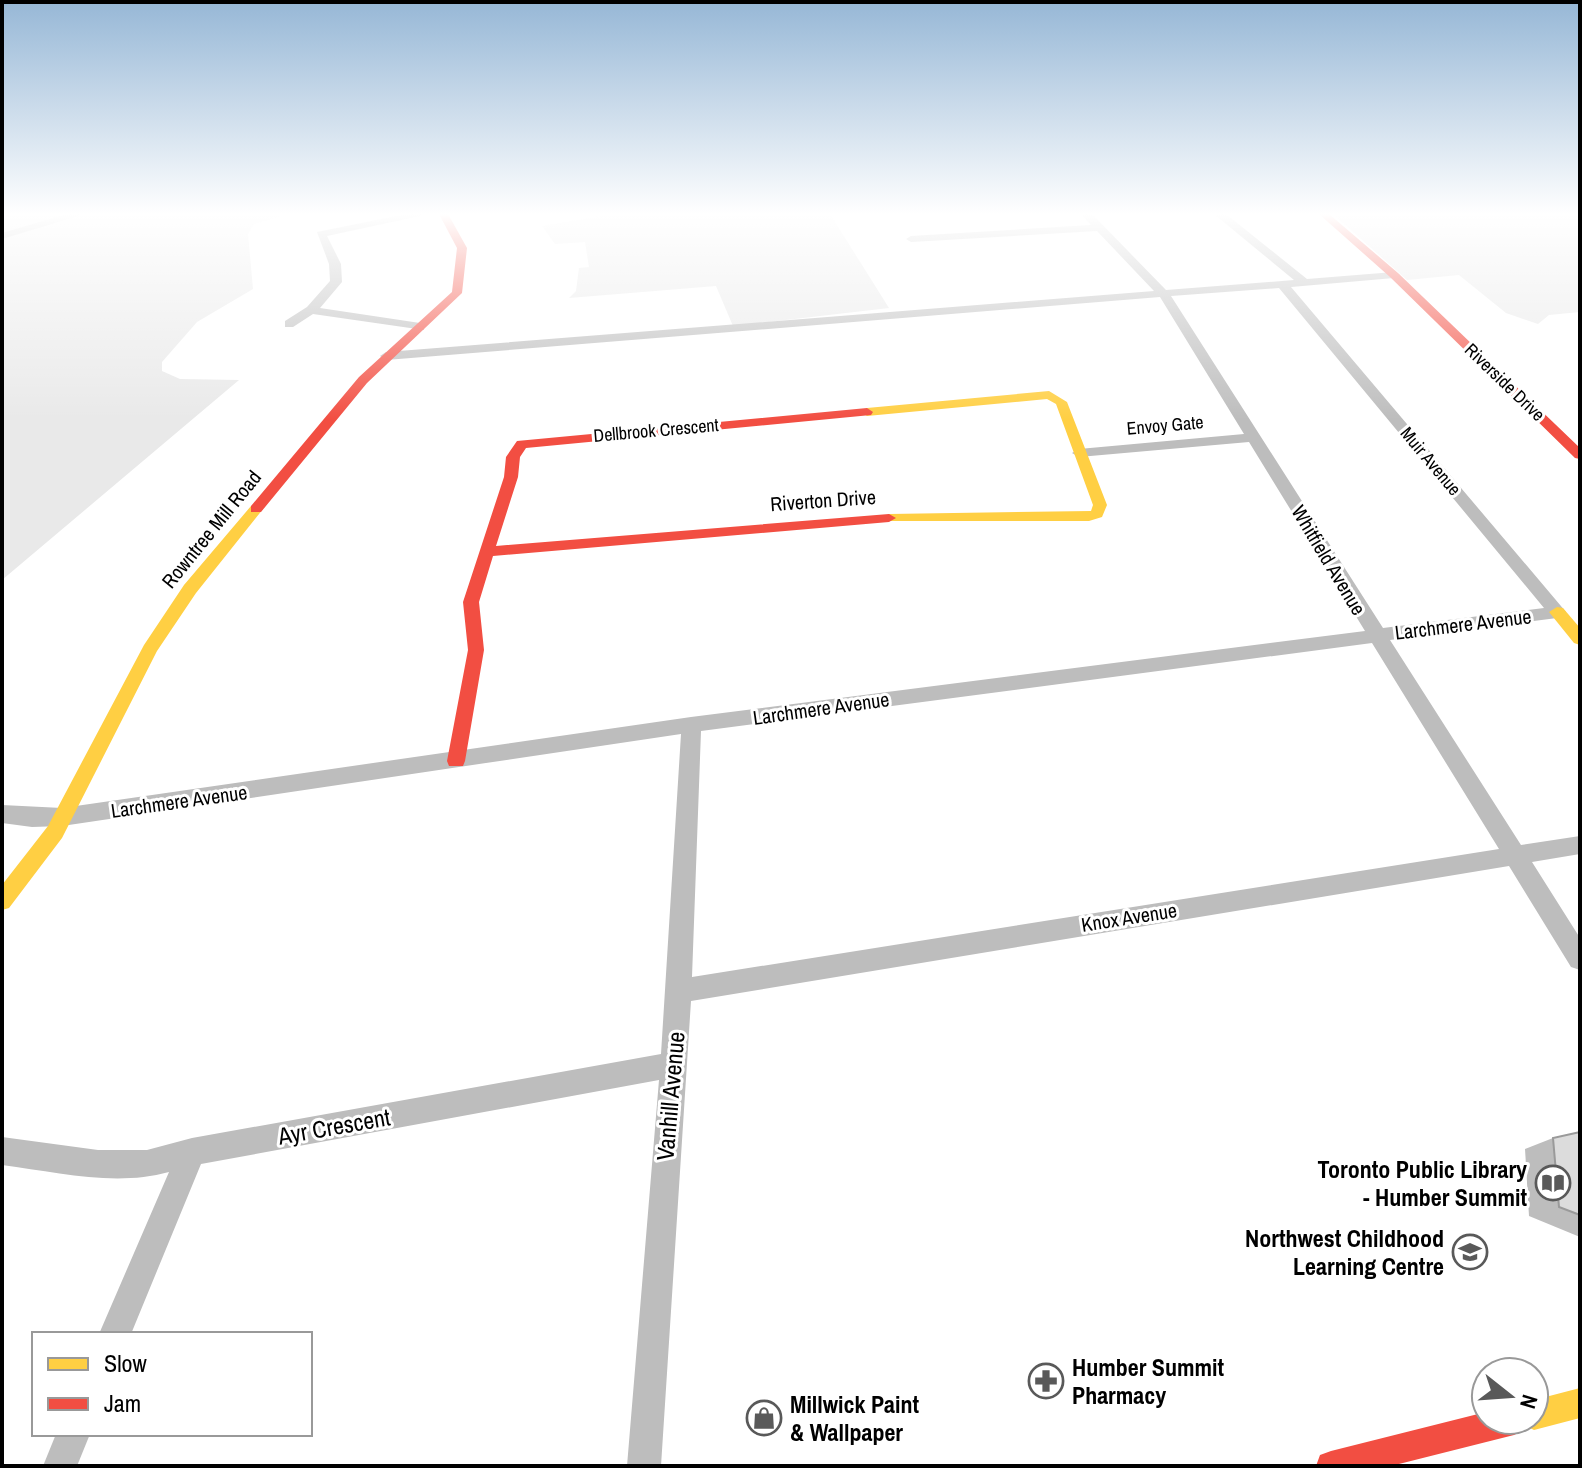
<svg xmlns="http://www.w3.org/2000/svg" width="1582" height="1468" font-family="'Archivo Narrow',sans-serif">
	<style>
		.green { fill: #e9e9e9 }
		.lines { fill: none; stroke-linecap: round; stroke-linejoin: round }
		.street { fill: #bdbdbd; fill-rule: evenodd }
		.slow { fill: #ffcf43; fill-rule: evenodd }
		.jam { fill: #f24e42; fill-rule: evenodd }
		.wall { fill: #bdbdbd }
		.building { fill: #dcdcdc; stroke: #9a9a9a; stroke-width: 2 }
		.labels { text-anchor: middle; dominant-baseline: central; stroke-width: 6; stroke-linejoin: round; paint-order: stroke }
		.far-street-label { font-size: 18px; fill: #000; stroke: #fff }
		.street-label { font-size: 20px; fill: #000; stroke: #fff }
		.near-street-label { font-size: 24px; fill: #000; stroke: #fff }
		.near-poi-label { font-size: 24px; font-weight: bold; fill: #000; stroke: #fff; text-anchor: end }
	</style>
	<rect width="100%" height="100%" fill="#fff"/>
	<g class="green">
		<polygon points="2,214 290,214 254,224 248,234 253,289 197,322 162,362 162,371 180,379 239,380 2,580"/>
		<polygon points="613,214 830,214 889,308 733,326 716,286 569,298 576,291 579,268 589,267 585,242 555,244 542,226"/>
		<polygon points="1333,214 1580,214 1580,312 1549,315 1538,324 1506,313 1459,275 1407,280"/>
	</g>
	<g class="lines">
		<g class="street">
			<polygon points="67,214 85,214 2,239 2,233"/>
			<polygon points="406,214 429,214 327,236 341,264 342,282 320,308 420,323 424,324 424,330 313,314 293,327 285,327 285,321 307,307 330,281 329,264 317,232"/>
			<path d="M1081 214H1092L1166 290 1294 280 1214 214H1226L1307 279 1394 272 1400 275 1394 278 1291 287 1566 612 1557 618 1390 640 1521 845 1580 836V854L1532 862 1580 938V970L1571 967 1509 866 691 1001 661 1466H627L659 1080 201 1164 131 1334H99L169 1172C115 1187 57 1172 2 1165V1137L98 1150H147L192 1138 661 1054 681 734 62 826 32 827 2 823V805L62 808 691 717 1365 631 1249 442 1079 457 1072 453 1079 449 1244 434 1160 297 386 360 380 356 386 352 1154 291 1097 231 911 242 906 239 911 236 1091 225ZM1279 288 1544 608 1383 628 1171 296ZM1372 643 1499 849 692 977 701 731Z"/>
			<polygon points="56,1434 90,1434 77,1466 43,1466"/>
		</g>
		<g class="slow">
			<polygon points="1049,391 1067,402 1107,505 1102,517 1089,521 884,521 882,518 889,514 1091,511 1093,505 1056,404 1047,399 867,416 861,412 867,408"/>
			<polygon points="256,505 263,509 196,593 157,651 62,838 9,908 2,910 2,885 48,826 144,645 184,585 251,506"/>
			<polygon points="1557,607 1563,608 1580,628 1580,645 1574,643 1549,612"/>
			<polygon points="1580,1388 1580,1418 1534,1430 1524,1425 1521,1420 1534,1420 1534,1400"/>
		</g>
		<g class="jam">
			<polygon points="439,214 448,214 467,248 462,293 367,383 261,512 251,512 251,506 359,377 452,292 457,248"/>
			<polygon points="1319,214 1329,214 1398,273 1580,448 1580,459 1575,458 1390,277"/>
			<polygon points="867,408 873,412 871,415 526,448 520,457 518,477 496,546 889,514 896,518 889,522 493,556 479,602 484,650 465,761 463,766 449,766 447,761 468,650 463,602 504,477 506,457 517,441"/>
			<polygon points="1486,1412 1486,1420 1529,1420 1524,1430 1514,1435 1391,1466 1316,1466 1320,1455 1331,1451"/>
		</g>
	</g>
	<polygon class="wall" points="1580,1132 1580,1237 1529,1216 1525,1149 1553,1138"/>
	<polygon class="building" points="1580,1132 1580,1215 1559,1207 1553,1138"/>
	<linearGradient id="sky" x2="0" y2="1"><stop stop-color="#96b7d6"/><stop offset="0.51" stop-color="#fff"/><stop offset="1" stop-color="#fff" stop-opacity="0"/></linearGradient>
	<rect width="1582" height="420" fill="url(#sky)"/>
	<defs>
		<g id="library-ring" transform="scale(1.8)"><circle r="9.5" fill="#fff" stroke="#595959" stroke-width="1.5"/><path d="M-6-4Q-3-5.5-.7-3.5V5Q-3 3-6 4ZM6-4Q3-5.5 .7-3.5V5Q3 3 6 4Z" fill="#595959"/></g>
		<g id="school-ring" transform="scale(1.8)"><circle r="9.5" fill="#fff" stroke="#595959" stroke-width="1.5"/><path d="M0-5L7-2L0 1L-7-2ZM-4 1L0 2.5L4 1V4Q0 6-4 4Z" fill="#595959"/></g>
		<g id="pharmacy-ring" transform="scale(1.8)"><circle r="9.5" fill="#fff" stroke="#595959" stroke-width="1.5"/><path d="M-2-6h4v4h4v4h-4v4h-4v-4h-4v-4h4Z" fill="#595959"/></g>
		<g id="shop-ring" transform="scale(1.8)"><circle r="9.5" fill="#fff" stroke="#595959" stroke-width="1.5"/><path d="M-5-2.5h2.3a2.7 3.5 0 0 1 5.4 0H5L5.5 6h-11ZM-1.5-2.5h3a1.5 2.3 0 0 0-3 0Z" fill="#595959"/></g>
	</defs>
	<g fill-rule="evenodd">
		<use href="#library-ring" x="1553" y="1183"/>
		<use href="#school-ring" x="1470" y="1252"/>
		<use href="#pharmacy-ring" x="1046" y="1381"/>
		<use href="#shop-ring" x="764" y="1418"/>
	</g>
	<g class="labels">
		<g class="far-street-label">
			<text transform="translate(1505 382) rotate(44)">Riverside Drive</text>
			<text transform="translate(1165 425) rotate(-5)">Envoy Gate</text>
			<text transform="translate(656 430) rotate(-5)">Dellbrook Crescent</text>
			<text transform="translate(1431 461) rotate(50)">Muir Avenue</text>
		</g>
		<g class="street-label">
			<text transform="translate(823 500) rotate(-4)">Riverton Drive</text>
			<text transform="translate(211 529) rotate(-51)">Rowntree Mill Road</text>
			<text transform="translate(1329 560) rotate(59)">Whitfield Avenue</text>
			<text transform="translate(1463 624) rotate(-7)">Larchmere Avenue</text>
			<text transform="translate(821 708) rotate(-8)">Larchmere Avenue</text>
			<text transform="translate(179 801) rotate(-8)">Larchmere Avenue</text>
			<text transform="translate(1129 917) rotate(-9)">Knox Avenue</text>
		</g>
		<g class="near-street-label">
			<text transform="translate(670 1096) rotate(-85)">Vanhill Avenue</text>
			<text transform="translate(334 1126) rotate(-10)">Ayr Crescent</text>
		</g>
		<g class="near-poi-label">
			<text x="1527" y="1169">Toronto Public Library<tspan x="1527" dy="28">- Humber Summit</tspan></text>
			<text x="1444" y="1238">Northwest Childhood<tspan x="1444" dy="28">Learning Centre</tspan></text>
			<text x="1072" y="1367" text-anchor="start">Humber Summit<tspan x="1072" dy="28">Pharmacy</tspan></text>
			<text x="790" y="1404" text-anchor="start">Millwick Paint<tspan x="790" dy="28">&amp; Wallpaper</tspan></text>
		</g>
	</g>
	<rect width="1582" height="1468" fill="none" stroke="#000000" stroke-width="8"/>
	<rect x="32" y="1332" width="280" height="104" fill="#ffffff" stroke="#999999" stroke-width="2"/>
	<rect x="48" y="1358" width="40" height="12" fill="#ffcf43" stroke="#999999" stroke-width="2"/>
	<text x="104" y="1372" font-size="24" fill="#000000">Slow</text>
	<rect x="48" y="1398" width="40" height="12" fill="#f24e42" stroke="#999999" stroke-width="2"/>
	<text x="104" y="1412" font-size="24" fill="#000000">Jam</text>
	<g transform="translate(1510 1396) rotate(107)"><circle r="38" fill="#ffffff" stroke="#999999" stroke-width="2"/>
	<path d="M0-6L14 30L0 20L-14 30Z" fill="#595959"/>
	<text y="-12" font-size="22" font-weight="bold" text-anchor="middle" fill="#000000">N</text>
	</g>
</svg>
